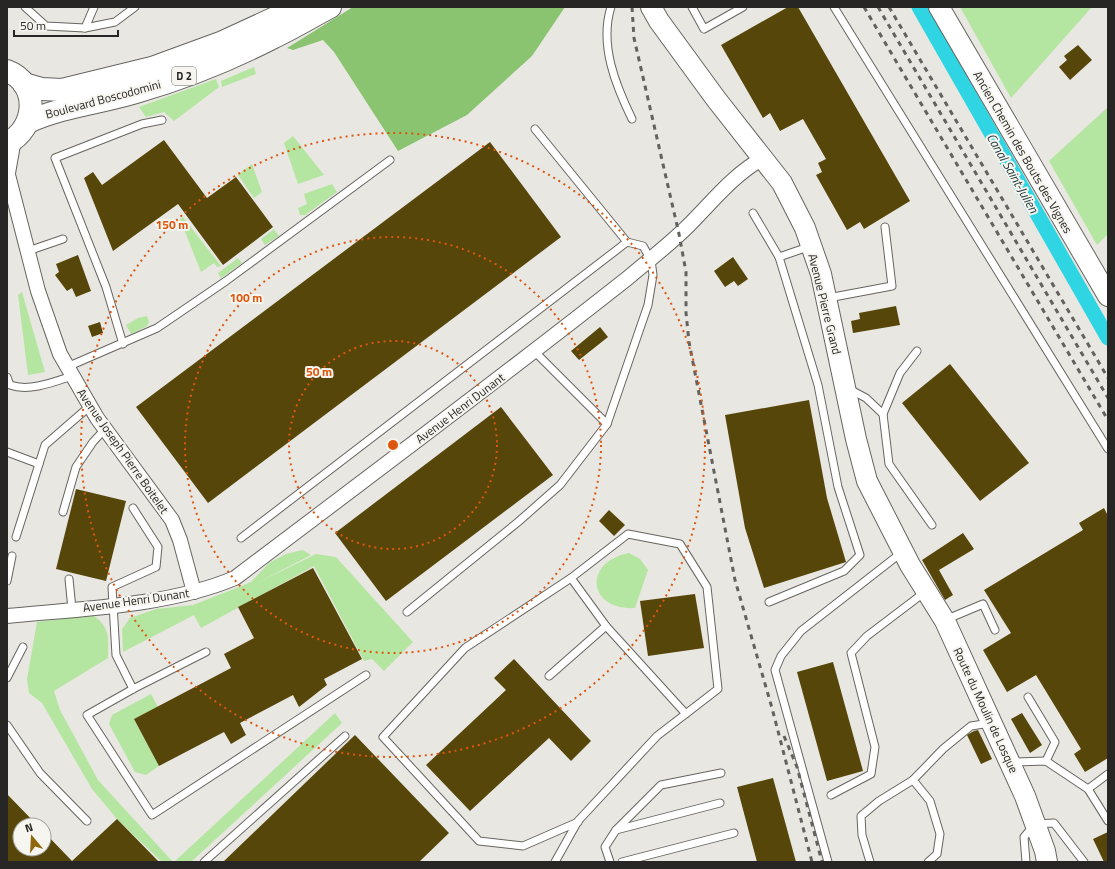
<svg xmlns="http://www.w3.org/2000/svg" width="1115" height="869" font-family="'Titillium Web',sans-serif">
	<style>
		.green { fill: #b5e6a1 }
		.forest { fill: #8ac471 }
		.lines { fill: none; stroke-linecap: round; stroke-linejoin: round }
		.canal { stroke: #2fd5e2; stroke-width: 15 }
		.building { fill: #574609 }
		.lane-casing { stroke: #666560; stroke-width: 9 }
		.street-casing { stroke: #666560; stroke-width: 16 }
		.secondary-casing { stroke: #666560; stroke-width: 22 }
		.primary-casing { stroke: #666560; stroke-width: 24 }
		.lane { stroke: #fff; stroke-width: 7 }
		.street { stroke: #fff; stroke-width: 14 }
		.secondary { stroke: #fff; stroke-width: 20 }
		.primary { stroke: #fff; stroke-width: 22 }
		.rail { stroke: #63625f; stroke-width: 3; stroke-dasharray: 5 5; stroke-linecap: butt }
		.ring { fill: none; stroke: #de560d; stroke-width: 2; stroke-dasharray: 2 4 }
		.labels { text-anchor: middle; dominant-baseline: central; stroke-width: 4; stroke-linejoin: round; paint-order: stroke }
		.shield { fill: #f6f5ef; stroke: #656461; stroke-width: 1 }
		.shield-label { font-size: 11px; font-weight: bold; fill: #272624 }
		.street-label { font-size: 12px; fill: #272624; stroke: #f6f5ef }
		.water-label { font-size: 13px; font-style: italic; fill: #294245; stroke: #f6f5ef }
		.centre { fill: #de560d; stroke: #f6f5ef; stroke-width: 2 }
		.ring-label { font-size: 12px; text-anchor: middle; font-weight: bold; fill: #de560d; stroke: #f6f5ef; stroke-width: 4; stroke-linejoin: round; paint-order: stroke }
	</style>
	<rect width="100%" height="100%" fill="#e9e7e2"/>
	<g class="green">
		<polygon points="960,7 1092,7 1011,98"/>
		<polygon points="254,67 256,74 222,87 221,81"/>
		<polygon points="216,79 219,87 174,121 164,112 146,117 139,107"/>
		<polygon points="1108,107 1108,234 1097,245 1049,161"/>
		<polygon points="293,136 324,175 298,184 284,143"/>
		<polygon points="252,164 262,192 254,198 238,175"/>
		<polygon points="332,184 337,192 305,215 300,215 298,208 307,204 304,194"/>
		<polygon points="183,217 221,266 217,267 214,263 201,272 180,219"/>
		<polygon points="274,229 279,236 265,245 261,239"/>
		<polygon points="238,258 242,263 221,278 218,273"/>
		<polygon points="22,292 45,372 28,375 18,295"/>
		<polygon points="147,316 149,322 147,326 131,334 126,325 138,318"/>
		<polygon points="303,550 311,555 257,583 316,554 336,557 413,642 384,671 372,659 364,661 314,566 201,628 194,615 123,652 122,629 130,618 156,609 193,605 239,587 251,582 269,563 286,554"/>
		<path d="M629 553 640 559 648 570 635 608C588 611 582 562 629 553Z"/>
		<path d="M93 615C111 629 108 636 108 658L54 691 60 710 98 780 173 862H162L117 819 92 789 42 703 29 693 27 679 37 622Z"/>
		<polygon points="151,694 158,707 134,719 159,766 146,775 135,772 109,724 112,715"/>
		<polygon points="335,713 342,723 191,862 174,862"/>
	</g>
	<polygon class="forest" points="353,7 565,7 532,56 467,115 398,151 334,52 323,40 293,50 287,48"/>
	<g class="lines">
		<polyline class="canal" points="919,7 1108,338"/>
	</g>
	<g class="building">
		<polygon points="788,7 798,7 910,201 864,229 860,222 847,230 816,175 822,172 818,163 826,159 803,119 780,131 770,113 763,118 721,45"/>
		<polygon points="1078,45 1092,60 1070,80 1059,67 1067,60 1064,56"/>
		<polygon points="164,140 207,198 236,177 273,227 223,265 178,204 113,251 84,178 93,172 102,185"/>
		<polygon points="490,142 561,237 208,503 136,407"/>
		<polygon points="78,255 91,291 76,297 72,288 67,291 55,275 59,272 56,264"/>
		<polygon points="733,257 748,279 738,286 734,281 725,287 714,271"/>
		<polygon points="896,306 900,325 853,333 851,321 860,319 859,313"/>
		<polygon points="100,322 103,333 92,337 88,326"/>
		<polygon points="600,327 608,337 579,360 571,351"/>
		<polygon points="950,364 1029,463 980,501 902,403"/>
		<polygon points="809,400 827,498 846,562 764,588 745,528 725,415"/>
		<polygon points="501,407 553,475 386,601 335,533"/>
		<polygon points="76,489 126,501 106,581 56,569"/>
		<polygon points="1104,508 1108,516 1108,758 1085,772 1074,754 1081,749 1036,675 1007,692 983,650 1011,633 984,590 1083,530 1079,523"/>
		<polygon points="609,510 625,525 614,536 599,521"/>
		<polygon points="963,533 974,549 939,570 953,595 945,600 922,560"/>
		<polygon points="313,568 362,659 324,679 327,685 299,707 293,695 240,723 246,735 231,744 224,732 159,766 134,719 231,668 224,654 254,638 238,607"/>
		<polygon points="695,594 704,648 648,656 640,601"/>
		<polygon points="514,659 591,741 571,761 549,738 470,811 426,765 506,690 494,678"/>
		<polygon points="833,662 863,771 827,781 797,672"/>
		<polygon points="1022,713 1042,745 1030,753 1011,719"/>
		<polygon points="978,730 992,759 981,764 967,735 974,731"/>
		<polygon points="355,735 449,833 419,862 223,862"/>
		<polygon points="773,778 796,862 757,862 737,787"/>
		<polygon points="7,794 37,825 20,825 20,849 44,849 44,832 72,861 117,819 159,862 7,862"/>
		<polygon points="1108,832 1108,862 1104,862 1093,839"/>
	</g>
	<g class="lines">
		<g class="lane-casing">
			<g id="lane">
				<polyline points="25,7 46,26 85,28 94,7"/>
				<path d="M611 7C599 45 616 86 632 119"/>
				<polyline points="692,7 704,29 743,7"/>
				<polyline points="834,7 1108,449"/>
				<polyline points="85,28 115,22 135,7"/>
				<polyline points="535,129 627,242"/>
				<polyline points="753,213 779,257"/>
				<polyline points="28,251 63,239"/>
				<polyline points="828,298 892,286 885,227"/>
				<polyline points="123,344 106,287 55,158 142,124 162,120"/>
				<polyline points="67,367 157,328 226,281 390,160"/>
				<path d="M7 377 10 385C29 392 54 382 72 376"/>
				<polyline points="849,389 866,398 883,414 889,464 932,525"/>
				<polyline points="883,414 900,373 917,351"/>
				<polyline points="7,452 39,464"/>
				<polyline points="133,508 158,547 156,567 112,587 116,655 133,689 206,652"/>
				<polyline points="63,512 76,467 93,442 105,429"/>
				<polyline points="16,537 45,445 90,406"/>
				<polyline points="241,538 627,242 643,246 651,260 653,275 648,305 607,424"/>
				<polyline points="571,578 465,648 383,737 479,841 523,846 578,822"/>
				<polyline points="69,579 72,609"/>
				<polyline points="7,581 12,556"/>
				<polyline points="769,602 844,571 860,555 838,487 818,385 779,257 811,246"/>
				<polyline points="407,612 518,522 560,485 607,424 535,352"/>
				<polyline points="945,620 983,604 995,630"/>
				<polyline points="549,676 606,626"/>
				<polyline points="7,678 23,647"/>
				<polyline points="133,689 87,715 152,815 366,675"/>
				<polyline points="1028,697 1055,742 1046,761"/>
				<polyline points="7,725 40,773 87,821"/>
				<polyline points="1012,762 1046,761 1088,789 1108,821"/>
				<polyline points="1088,789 1108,774"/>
				<polyline points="831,795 871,774 875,747 851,653 867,636 925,592"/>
				<polyline points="616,830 661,785 721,773"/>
				<polyline points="204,862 345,736"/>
				<polyline points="555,862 578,821 657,736 718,689 707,587 680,544 628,534 571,578 606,626 686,714"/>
				<polyline points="610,862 605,847 616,830 720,803"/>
				<polyline points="622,862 734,833"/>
				<polyline points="828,862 775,670 781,656 801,631 901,553"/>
				<polyline points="870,862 862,835 861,816 879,801 913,780"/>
				<polyline points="928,862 937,854 940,834 930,801 913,780 943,749 971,726 990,723"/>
				<polyline points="1026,862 1024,837 1035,824 1054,823 1084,862"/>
			</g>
		</g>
		<g class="street-casing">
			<g id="street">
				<polyline points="7,171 38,291 60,354 97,418 172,520 180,540 194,592"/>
				<polyline points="8,173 14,139"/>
				<path d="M7 616C79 609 169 606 235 578 367 478 500 379 629 277 649 260 670 244 688 226 713 201 733 175 763 158"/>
			</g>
		</g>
		<g class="secondary-casing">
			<g id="secondary">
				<polyline points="651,7 659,21 716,99 782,183 805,228 821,274 856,439 867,481 910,565 945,621 1025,796 1045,851 1047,862"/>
				<polyline points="939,7 1108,296"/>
			</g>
		</g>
		<g class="primary-casing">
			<g id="primary">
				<path d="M7 71C40 83 37 129 7 143"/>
				<polyline points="24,84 42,89 62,90 152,68 223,42 299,7"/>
				<path d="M28 122C63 106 100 103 136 92 181 79 233 58 274 37 293 28 311 17 330 7"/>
			</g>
		</g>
		<use href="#lane" class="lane"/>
		<use href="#street" class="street"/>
		<use href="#secondary" class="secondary"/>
		<use href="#primary" class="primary"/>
		<g class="rail">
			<polyline points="632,7 634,38 679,234 686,272 686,313 689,342 735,580 772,708 812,862"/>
			<polyline points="864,7 1108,420"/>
			<polyline points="878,7 1108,398"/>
			<polyline points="889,7 1108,378"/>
			<polyline points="784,736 797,767 822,862"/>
		</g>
	</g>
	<g class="ring">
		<circle cx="393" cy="445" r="104"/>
		<circle cx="393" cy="445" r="208"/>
		<circle cx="393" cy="445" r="312"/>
	</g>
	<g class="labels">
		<rect class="shield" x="172" y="67" width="24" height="18" rx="3"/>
		<g class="shield-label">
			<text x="184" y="76">D 2</text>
		</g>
		<g class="street-label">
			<text transform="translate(103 99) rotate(-15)">Boulevard Boscodomini</text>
			<text transform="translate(1023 152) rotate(60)">Ancien Chemin des Bouts des Vignes</text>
			<text transform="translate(825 304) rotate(76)">Avenue Pierre Grand</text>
			<text transform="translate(460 408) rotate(-37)">Avenue Henri Dunant</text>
			<text transform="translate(123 451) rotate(55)">Avenue Joseph Pierre Boitelet</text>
			<text transform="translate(136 600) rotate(-8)">Avenue Henri Dunant</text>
			<text transform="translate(986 710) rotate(65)">Route du Moulin de Losque</text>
		</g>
		<g class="water-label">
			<text transform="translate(1013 173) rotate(60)">Canal Saint-Julien</text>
		</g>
	</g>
	<circle cx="393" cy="445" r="6" class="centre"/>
	<g class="ring-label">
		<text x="172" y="229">150 m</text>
		<text x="246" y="302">100 m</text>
		<text x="319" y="376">50 m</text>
	</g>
	<rect width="1115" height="869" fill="none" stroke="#272624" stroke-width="16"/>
	<g transform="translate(32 837) rotate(342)"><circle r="19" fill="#f6f5ef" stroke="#a3a29e"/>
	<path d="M0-3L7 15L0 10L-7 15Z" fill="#8e680b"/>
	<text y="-6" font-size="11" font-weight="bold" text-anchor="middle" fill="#272624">N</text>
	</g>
	<path d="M14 30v6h104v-6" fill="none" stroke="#272624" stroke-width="2"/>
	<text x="20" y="30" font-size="12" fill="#272624" stroke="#f6f5ef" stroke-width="3" paint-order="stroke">50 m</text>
</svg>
